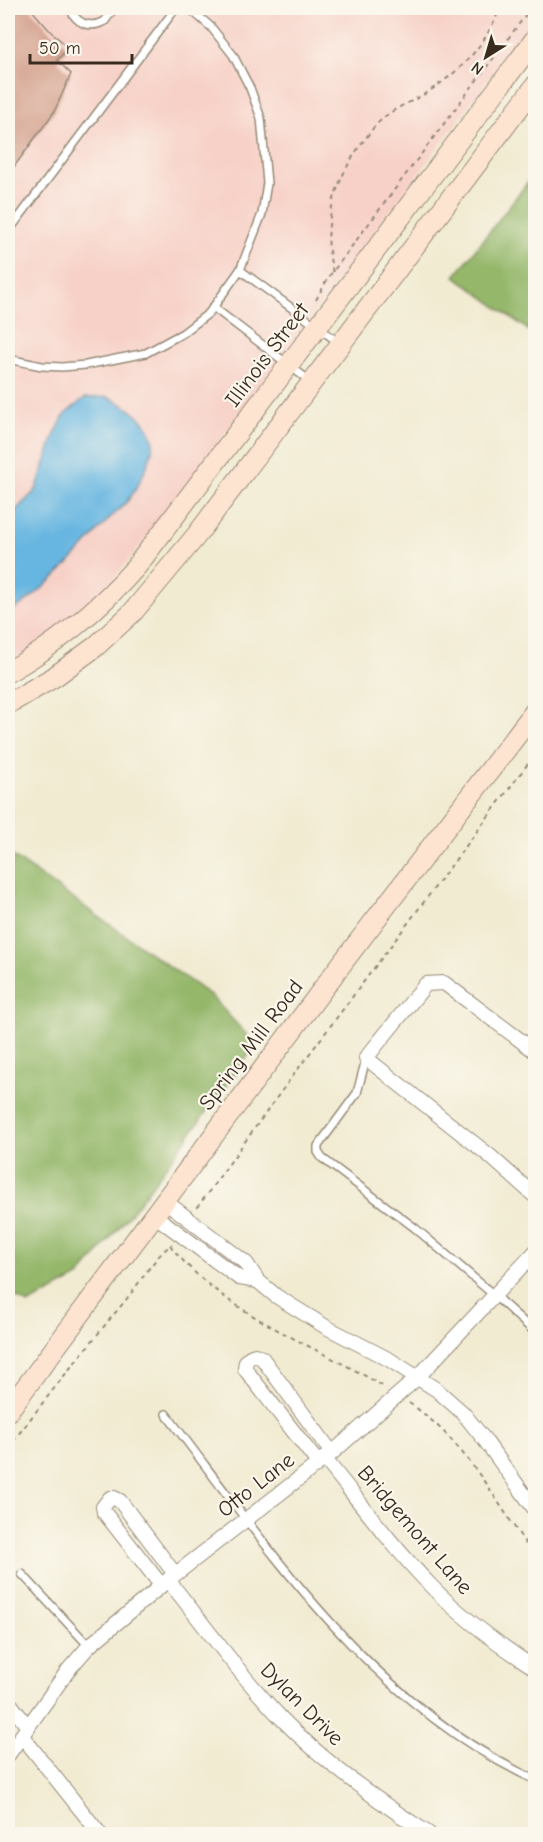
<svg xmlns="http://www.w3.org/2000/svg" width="543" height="1842" font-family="'Comic Neue',sans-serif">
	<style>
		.built { fill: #f7d1c8 }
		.forest { fill: #94b76b; stroke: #687044; stroke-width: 1.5 }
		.water { fill: #66b6e1; stroke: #507080; stroke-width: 1.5 }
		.building { fill: #d09884 }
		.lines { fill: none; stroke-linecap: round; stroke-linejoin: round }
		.lane-casing { stroke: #968a78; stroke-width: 10 }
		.street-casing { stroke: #968a78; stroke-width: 16 }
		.secondary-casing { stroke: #968a78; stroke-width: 22 }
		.path { stroke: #968a78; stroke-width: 2; stroke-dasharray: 4.5 4.5; stroke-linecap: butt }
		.lane { stroke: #fff; stroke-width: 7 }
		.street { stroke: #fff; stroke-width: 14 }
		.secondary { stroke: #fde4d1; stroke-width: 20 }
		.labels { text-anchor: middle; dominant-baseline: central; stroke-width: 4.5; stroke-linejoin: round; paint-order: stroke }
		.street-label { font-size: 22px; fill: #3b2a1e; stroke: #fbf7ec }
	</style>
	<rect width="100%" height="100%" fill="#fbf7ec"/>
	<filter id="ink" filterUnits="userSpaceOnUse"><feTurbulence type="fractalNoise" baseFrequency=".0167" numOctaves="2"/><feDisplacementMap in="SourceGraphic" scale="12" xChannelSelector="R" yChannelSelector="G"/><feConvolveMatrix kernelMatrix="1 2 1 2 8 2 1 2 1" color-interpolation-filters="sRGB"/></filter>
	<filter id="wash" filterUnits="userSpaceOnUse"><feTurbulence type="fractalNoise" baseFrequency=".008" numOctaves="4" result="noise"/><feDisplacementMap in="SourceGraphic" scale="24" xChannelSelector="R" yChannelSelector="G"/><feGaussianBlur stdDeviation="1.35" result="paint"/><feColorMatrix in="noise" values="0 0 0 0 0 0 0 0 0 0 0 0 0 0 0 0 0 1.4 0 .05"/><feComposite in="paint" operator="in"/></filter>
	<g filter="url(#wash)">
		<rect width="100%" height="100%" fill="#f1ebd2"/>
		<polygon class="built" points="8,8 535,8 535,17 162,519 114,579 76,615 26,653 8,662"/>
		<g class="forest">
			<polygon points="535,173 535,335 455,276"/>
			<polygon points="8,853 210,995 256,1045 138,1204 79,1277 28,1304 8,1292"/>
		</g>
		<path class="water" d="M108 397C125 405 149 419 153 440 155 454 137 489 129 499 123 507 115 512 109 519 78 553 48 590 8 613V518L36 490 54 436 65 414 85 398Z"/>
		<g id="blocks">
			<polygon class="building" points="8,8 30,8 51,32 69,48 57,60 71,74 54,112 8,175"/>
		</g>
	</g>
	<g filter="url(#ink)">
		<use href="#blocks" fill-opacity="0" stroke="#968a78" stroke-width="1.5"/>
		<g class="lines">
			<g class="lane-casing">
				<g id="lane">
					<path d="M70 8C76 24 90 29 105 21L114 8"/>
					<polyline points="8,232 176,8"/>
					<polyline points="240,270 338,342"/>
					<polyline points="213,307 311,382"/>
					<polyline points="8,359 42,366 62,367 86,365 146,353 183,333 209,313 240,270 262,214 267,183 261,118 250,88 233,55 211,27 189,8"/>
					<polyline points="366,1059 357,1093 318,1146 318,1152 322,1158 415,1228 495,1296 536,1333"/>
					<path d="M166 1414C272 1552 372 1706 536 1780"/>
					<polyline points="22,1574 89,1646"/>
				</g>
			</g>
			<g class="street-casing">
				<g id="street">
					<polyline points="536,1052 444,983 426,984 366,1058 490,1156 536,1197"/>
					<polyline points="165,1201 246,1263 258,1281 276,1296 326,1327 390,1360 437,1390 463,1413 484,1439 536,1511"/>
					<polyline points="154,1215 239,1278 258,1281"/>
					<path d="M324 1458C359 1501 392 1546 431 1586 462 1618 498 1644 536 1669"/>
					<path d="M318 1463 245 1369C245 1361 247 1357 255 1355L262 1358 332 1453"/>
					<path d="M168 1580C205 1626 240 1675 281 1718 325 1763 376 1800 429 1834"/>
					<polyline points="161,1585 104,1512 103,1507 110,1498 114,1498 120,1501 175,1574"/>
					<polyline points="8,1701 28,1727"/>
					<polyline points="22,1736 100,1834"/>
					<polyline points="8,1755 69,1669 89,1646 168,1580 332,1453 417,1378 536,1251"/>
				</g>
			</g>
			<g class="secondary-casing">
				<g id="secondary">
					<path d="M8 672C56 645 99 609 136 567L536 38"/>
					<polyline points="8,704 54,677 95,647 132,613 196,536 536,85"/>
					<polyline points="8,1411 343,962 536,710"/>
				</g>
			</g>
			<g class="path">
				<path d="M333 272C320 224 336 177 365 139 370 133 374 126 380 121 392 109 409 103 423 95 460 72 484 48 500 8"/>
				<polyline points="316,300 328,278 531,8"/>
				<polyline points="197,1208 283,1089 536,753"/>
				<path d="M170 1245C222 1314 314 1344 386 1388"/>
				<path d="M409 1403C465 1440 498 1505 536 1559"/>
				<path d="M8 1448C46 1398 85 1349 125 1301 140 1283 154 1257 172 1244"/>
			</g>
			<use href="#lane" class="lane"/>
			<use href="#street" class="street"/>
			<use href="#secondary" class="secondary"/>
		</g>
	</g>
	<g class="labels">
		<g class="street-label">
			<text transform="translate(267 355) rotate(-53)">Illinois Street</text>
			<text transform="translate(251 1045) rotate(-53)">Spring Mill Road</text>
			<text transform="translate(256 1485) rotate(-38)">Otto Lane</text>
			<text transform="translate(415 1530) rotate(49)">Bridgemont Lane</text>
			<text transform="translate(302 1704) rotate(45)">Dylan Drive</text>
		</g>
	</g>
	<rect width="543" height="1842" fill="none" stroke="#fbf7ec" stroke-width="30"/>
	<g transform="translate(486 57) rotate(217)" stroke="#fbf7ec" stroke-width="4.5" paint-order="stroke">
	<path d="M0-4.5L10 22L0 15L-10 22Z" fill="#3b2a1e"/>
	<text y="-9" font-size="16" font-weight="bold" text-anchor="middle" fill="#3b2a1e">N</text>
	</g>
	<path d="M30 54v9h102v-9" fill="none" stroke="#3b2a1e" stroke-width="3"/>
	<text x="39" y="54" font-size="18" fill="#3b2a1e" stroke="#fbf7ec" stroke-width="4.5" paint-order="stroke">50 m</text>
</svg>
